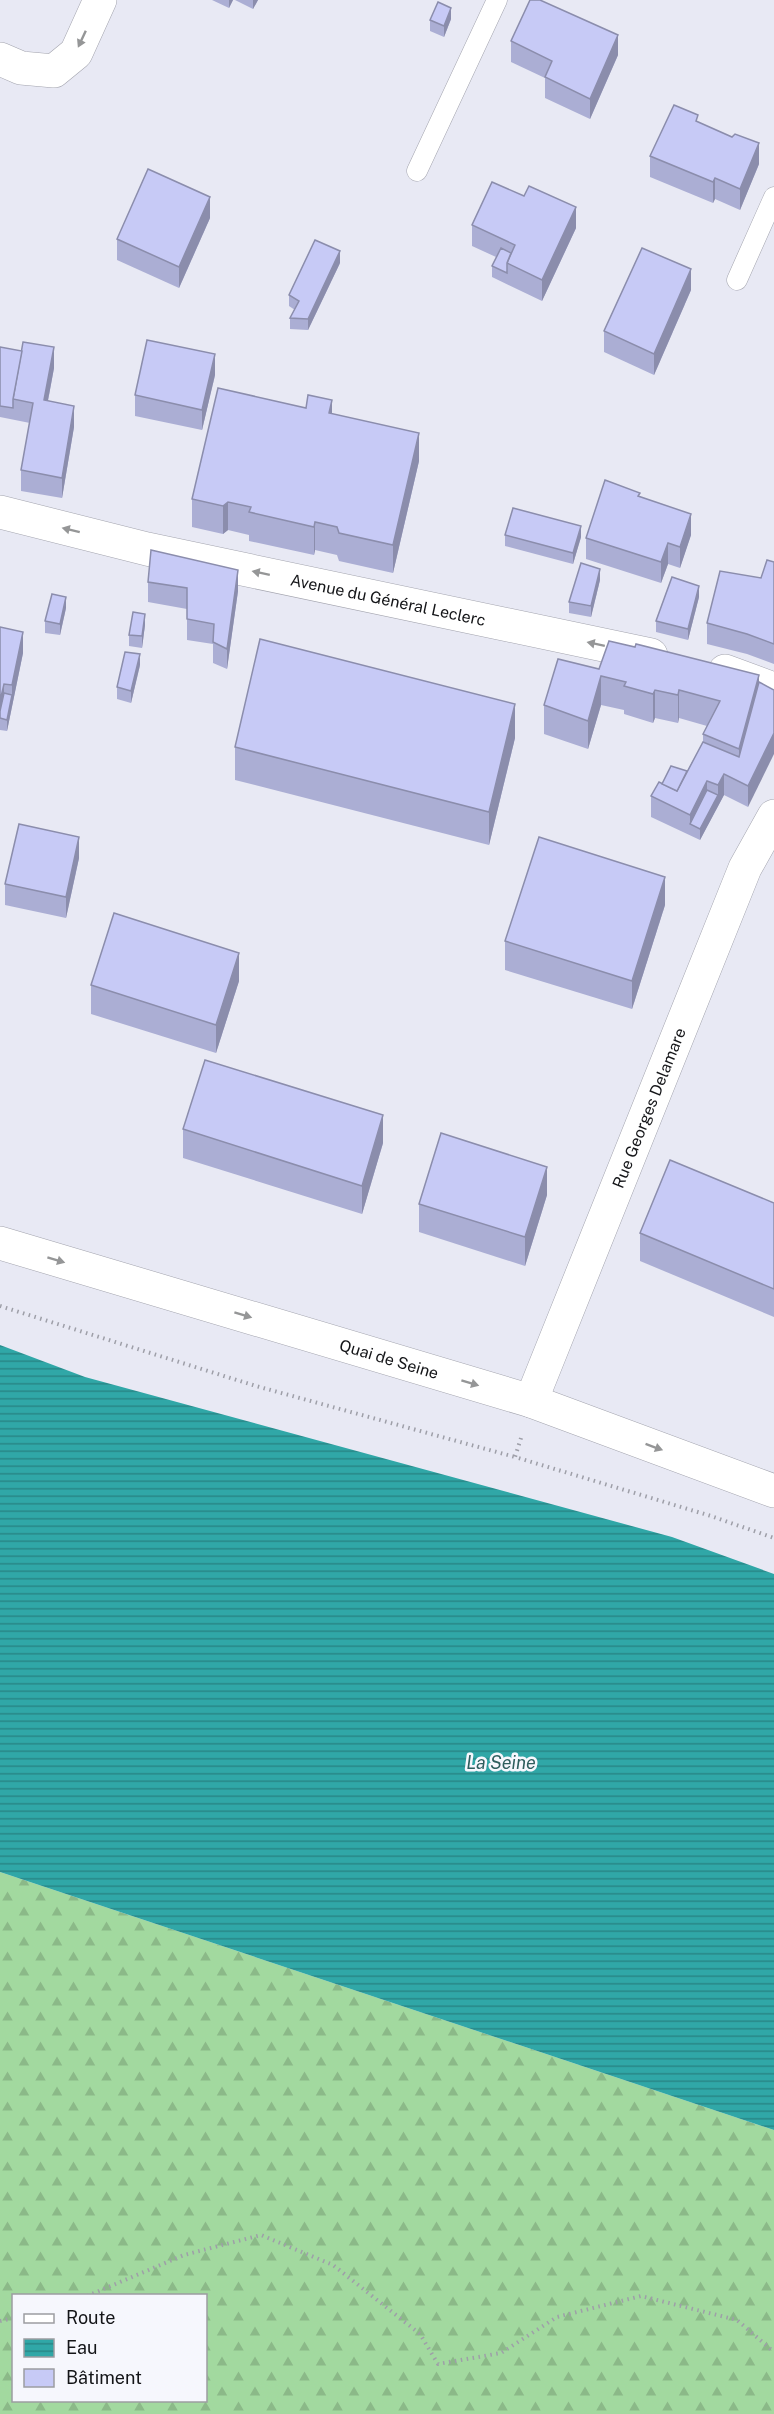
<svg xmlns="http://www.w3.org/2000/svg" width="774" height="2414" font-family="'Public Sans',sans-serif">
	<style>
		.forest { fill: url(#forest-firs); fill-rule: evenodd }
		.water { fill: url(#water-rules) }
		.lines { fill: none; stroke-linecap: round; stroke-linejoin: round }
		.service-casing { stroke: #a3a4ae; stroke-width: 21 }
		.minor-casing { stroke: #a3a4ae; stroke-width: 34 }
		.path { stroke: #9e9fa8; stroke-width: 4; stroke-dasharray: 1.5 4.5; stroke-linecap: butt }
		.service { stroke: #fff; stroke-width: 20 }
		.minor { stroke: #fff; stroke-width: 33 }
		.wall { fill: #abaed4 }
		.shaded-wall { fill: #8b8dac }
		.building { fill: #c7caf6; stroke: #8b8dac; stroke-width: 1.5 }
		.oneway { fill: #959697 }
		.labels { text-anchor: middle; dominant-baseline: central; stroke-width: 5; stroke-linejoin: round; paint-order: stroke }
		.street-label { font-size: 16px; fill: #141518; stroke: #f6f7fd }
		.water-label { font-size: 18px; font-style: italic; fill: #2e5e5e; stroke: #f6f7fd }
	</style>
	<defs>
		<pattern id="forest-firs" width="22" height="20" patternUnits="userSpaceOnUse" patternTransform="scale(1.5)"><rect width="22" height="20" fill="#a2d99f"/><path d="M5 1l3.5 6h-7zM16 11l3.5 6h-7z" fill="#8bb988"/></pattern>
		<pattern id="water-rules" width="6" height="5" patternUnits="userSpaceOnUse" patternTransform="scale(1.5)"><rect width="6" height="5" fill="#30a7a7"/><path d="M0 2.5h6" fill="none" stroke="#288787"/></pattern>
	</defs>
	<rect width="100%" height="100%" fill="#e8e9f4"/>
	<path class="forest" d="M0 1872 774 2130V2414H0ZM14 2296H206V2400H14Z"/>
	<polygon class="water" points="0,1345 85,1377 672,1537 774,1574 774,2130 0,1872"/>
	<g class="lines">
		<g class="service-casing">
			<g id="service">
				<polyline points="417,171 497,0"/>
				<polyline points="737,280 774,197"/>
			</g>
		</g>
		<g class="minor-casing">
			<g id="minor">
				<polyline points="0,59 21,68 54,71 76,53 100,0"/>
				<path id="s1" d="M0 512 147 549 651 655"/>
				<polyline points="725,671 774,689"/>
				<path id="s2" d="M0 1243 531 1401 774 1491"/>
				<path id="s3" d="M531 1401 745 868 774 816"/>
			</g>
		</g>
		<g class="path">
			<polyline points="0,1306 256,1386 515,1457"/>
			<polyline points="521,1438 515,1457 711,1516 774,1538"/>
			<polyline points="87,2296 184,2255 261,2235 333,2265 420,2334 438,2364 501,2353 557,2317 641,2296 737,2320 774,2352"/>
			<polyline points="0,2321 14,2318"/>
		</g>
		<use href="#service" class="service"/>
		<use href="#minor" class="minor"/>
	</g>
	<g class="wall">
		<polygon points="212,0 233,0 229,8"/>
		<polygon points="235,0 258,0 253,9"/>
		<polygon points="451,19 444,37 430,31 430,20"/>
		<polygon points="511,41 618,55 590,119 545,98 545,78 511,62"/>
		<polygon points="698,122 759,164 740,210 715,199 713,203 650,177 650,156"/>
		<polygon points="210,218 179,288 117,260 117,239"/>
		<polygon points="472,225 576,228 542,301 492,277 492,266 496,257 472,246"/>
		<polygon points="340,263 308,330 290,329 290,318 295,310 289,306 289,295"/>
		<polygon points="691,290 654,375 604,352 604,331"/>
		<polygon points="0,347 54,368 48,401 74,427 62,498 21,491 21,470 30,423 0,417"/>
		<polygon points="215,375 202,430 135,416 135,395"/>
		<polygon points="332,414 419,461 393,573 339,561 337,555 315,550 314,555 249,541 249,535 228,530 223,534 192,527 192,499"/>
		<polygon points="640,497 691,535 680,568 668,564 661,583 586,559 586,538"/>
		<polygon points="505,535 581,537 573,564 505,546"/>
		<polygon points="774,562 774,664 747,654 707,644 707,623 761,578"/>
		<polygon points="600,580 591,617 569,613 569,602"/>
		<polygon points="148,582 238,591 227,669 213,663 213,644 187,640 187,609 148,602"/>
		<polygon points="699,597 688,640 656,632 656,621"/>
		<polygon points="66,608 60,635 45,633 45,621"/>
		<polygon points="145,625 142,648 129,646 129,635"/>
		<polygon points="0,627 23,653 7,731 0,730"/>
		<polygon points="140,665 131,703 117,699 117,687"/>
		<polygon points="599,669 759,675 748,807 724,795 700,840 651,817 651,796 662,784 687,771 703,742 703,734 707,726 679,718 678,723 655,718 653,723 624,714 624,710 601,705 588,749 544,734 544,705"/>
		<polygon points="515,738 489,845 235,780 235,747"/>
		<polygon points="79,858 66,918 5,905 5,884"/>
		<polygon points="665,905 632,1009 505,970 505,941"/>
		<polygon points="239,981 216,1053 91,1014 91,985"/>
		<polygon points="183,1129 383,1143 362,1214 183,1158"/>
		<polygon points="547,1195 525,1266 419,1232 419,1204"/>
		<polygon points="774,1203 774,1317 640,1261 640,1233"/>
	</g>
	<g class="shaded-wall">
		<polygon points="229,0 233,0 229,8"/>
		<polygon points="253,0 258,0 253,9"/>
		<polygon points="451,8 451,19 444,37 444,26"/>
		<polygon points="618,35 618,55 590,119 590,99"/>
		<polygon points="759,143 759,164 740,210 740,189"/>
		<polygon points="715,178 715,199 713,203 713,182"/>
		<polygon points="210,197 210,218 179,288 179,267"/>
		<polygon points="576,207 576,228 542,301 542,280"/>
		<polygon points="340,251 340,263 308,330 308,319"/>
		<polygon points="691,269 691,290 654,375 654,354"/>
		<polygon points="54,347 54,368 44,421 44,400"/>
		<polygon points="215,354 215,375 202,430 202,410"/>
		<polygon points="332,400 332,428 329,413"/>
		<polygon points="74,406 74,427 62,498 62,478"/>
		<polygon points="419,433 419,461 393,573 393,545"/>
		<polygon points="228,502 228,530 223,534 223,506"/>
		<polygon points="691,514 691,535 680,568 680,547"/>
		<polygon points="315,522 315,550 314,555 314,527"/>
		<polygon points="581,526 581,537 573,564 573,553"/>
		<polygon points="668,543 668,564 661,583 661,562"/>
		<polygon points="600,569 600,580 591,617 591,606"/>
		<polygon points="238,570 238,591 227,669 227,649"/>
		<polygon points="699,586 699,597 688,640 688,629"/>
		<polygon points="66,597 66,608 60,635 60,624"/>
		<polygon points="145,614 145,625 142,648 142,636"/>
		<polygon points="23,632 23,653 7,731 7,720 12,695 12,685"/>
		<polygon points="140,654 140,665 131,703 131,691"/>
		<polygon points="759,675 759,703 739,778 739,749"/>
		<polygon points="601,676 601,705 588,749 588,721"/>
		<polygon points="4,684 4,705 0,718 0,701"/>
		<polygon points="655,690 655,718 653,723 653,694"/>
		<polygon points="679,690 679,718 678,723 678,695"/>
		<polygon points="515,704 515,738 489,845 489,812"/>
		<polygon points="774,733 774,754 748,807 748,786"/>
		<polygon points="724,774 724,795 700,840 700,829 718,795 718,785"/>
		<polygon points="707,781 707,802 690,824 690,815"/>
		<polygon points="79,837 79,858 66,918 66,897"/>
		<polygon points="665,877 665,905 632,1009 632,981"/>
		<polygon points="239,953 239,981 216,1053 216,1025"/>
		<polygon points="383,1115 383,1143 362,1214 362,1186"/>
		<polygon points="547,1167 547,1195 525,1266 525,1237"/>
	</g>
	<g class="building">
		<polygon points="530,0 540,0 618,35 590,99 545,77 552,61 511,41"/>
		<polygon points="438,2 451,8 444,26 430,20"/>
		<polygon points="674,105 698,115 696,121 732,137 735,134 759,143 740,189 715,178 713,182 650,156"/>
		<polygon points="148,169 210,197 179,267 117,239"/>
		<polygon points="492,182 524,196 529,186 576,207 542,280 507,263 515,245 472,225"/>
		<polygon points="315,240 340,251 308,319 290,318 299,301 289,295"/>
		<polygon points="501,248 511,253 507,263 507,273 492,266"/>
		<polygon points="642,248 691,269 654,354 604,331"/>
		<polygon points="147,340 215,354 202,410 135,395"/>
		<polygon points="23,342 54,347 44,400 74,406 62,478 21,470 33,403 13,399"/>
		<polygon points="0,347 22,351 13,399 13,408 0,406"/>
		<polygon points="218,388 306,408 308,395 332,400 329,413 419,433 393,545 339,533 337,527 315,522 314,527 249,512 251,507 228,502 223,506 192,499"/>
		<polygon points="605,480 640,493 638,496 691,514 680,547 668,543 661,562 586,538"/>
		<polygon points="513,508 581,526 573,553 505,535"/>
		<polygon points="151,550 238,570 227,649 213,642 214,624 187,619 187,588 148,582"/>
		<polygon points="767,560 774,562 774,644 747,634 707,623 720,571 761,578"/>
		<polygon points="581,563 600,569 591,606 569,602"/>
		<polygon points="672,577 699,586 688,629 656,621"/>
		<polygon points="52,594 66,597 60,624 45,621"/>
		<polygon points="133,612 145,614 142,636 129,635"/>
		<polygon points="0,627 23,632 12,685 4,684 0,701"/>
		<polygon points="260,639 515,704 489,812 235,747"/>
		<polygon points="609,641 635,647 636,644 759,675 739,749 703,734 720,701 679,690 678,695 655,690 653,694 624,686 626,682 601,676 588,721 544,705 558,659 599,669"/>
		<polygon points="125,652 140,654 131,691 117,687"/>
		<polygon points="759,682 774,690 774,733 748,786 724,774 718,785 707,781 690,815 651,796 659,782 677,791 703,742 739,757"/>
		<polygon points="4,693 12,695 7,720 0,718 0,711"/>
		<polygon points="671,766 687,771 677,791 662,784"/>
		<polygon points="707,790 718,795 700,829 690,824"/>
		<polygon points="19,824 79,837 66,897 5,884"/>
		<polygon points="539,837 665,877 632,981 505,941"/>
		<polygon points="114,913 239,953 216,1025 91,985"/>
		<polygon points="205,1060 383,1115 362,1186 183,1129"/>
		<polygon points="441,1133 547,1167 525,1237 419,1204"/>
		<polygon points="670,1160 774,1203 774,1289 640,1233"/>
	</g>
	<defs><path id="oneway-solid" d="M-6-.8H1V-3.2L6.5 0L1 3.2V.8H-6Z" transform="scale(1.5)"/></defs>
	<g class="oneway">
		<use href="#oneway-solid" transform="translate(82 39) rotate(115)"/>
		<use href="#oneway-solid" transform="translate(71 530) rotate(-166)"/>
		<use href="#oneway-solid" transform="translate(261 573) rotate(-168)"/>
		<use href="#oneway-solid" transform="translate(596 644) rotate(-168)"/>
		<use href="#oneway-solid" transform="translate(56 1260) rotate(17)"/>
		<use href="#oneway-solid" transform="translate(243 1315) rotate(17)"/>
		<use href="#oneway-solid" transform="translate(470 1383) rotate(17)"/>
		<use href="#oneway-solid" transform="translate(654 1447) rotate(20)"/>
	</g>
	<g class="labels">
		<g class="street-label">
			<text stroke="none"><textPath href="#s1" startOffset="398">Avenue du Général Leclerc</textPath></text>
			<text stroke="none"><textPath href="#s3" startOffset="316">Rue Georges Delamare</textPath></text>
			<text stroke="none"><textPath href="#s2" startOffset="406">Quai de Seine</textPath></text>
		</g>
		<g class="water-label">
			<text x="501" y="1762">La Seine</text>
		</g>
	</g>
	<rect x="12" y="2294" width="195" height="108" fill="#f6f7fd" stroke="#9c9da1" stroke-width="1.5"/>
	<rect x="24" y="2314" width="30" height="9" fill="#ffffff" stroke="#9c9da1" stroke-width="1.5"/>
	<text x="66" y="2324" font-size="18" fill="#141518">Route</text>
	<rect x="24" y="2339" width="30" height="18" fill="url(#water-rules)" stroke="#9c9da1" stroke-width="1.5"/>
	<text x="66" y="2354" font-size="18" fill="#141518">Eau</text>
	<rect x="24" y="2369" width="30" height="18" fill="#c7caf6" stroke="#9c9da1" stroke-width="1.5"/>
	<text x="66" y="2384" font-size="18" fill="#141518">Bâtiment</text>
</svg>
